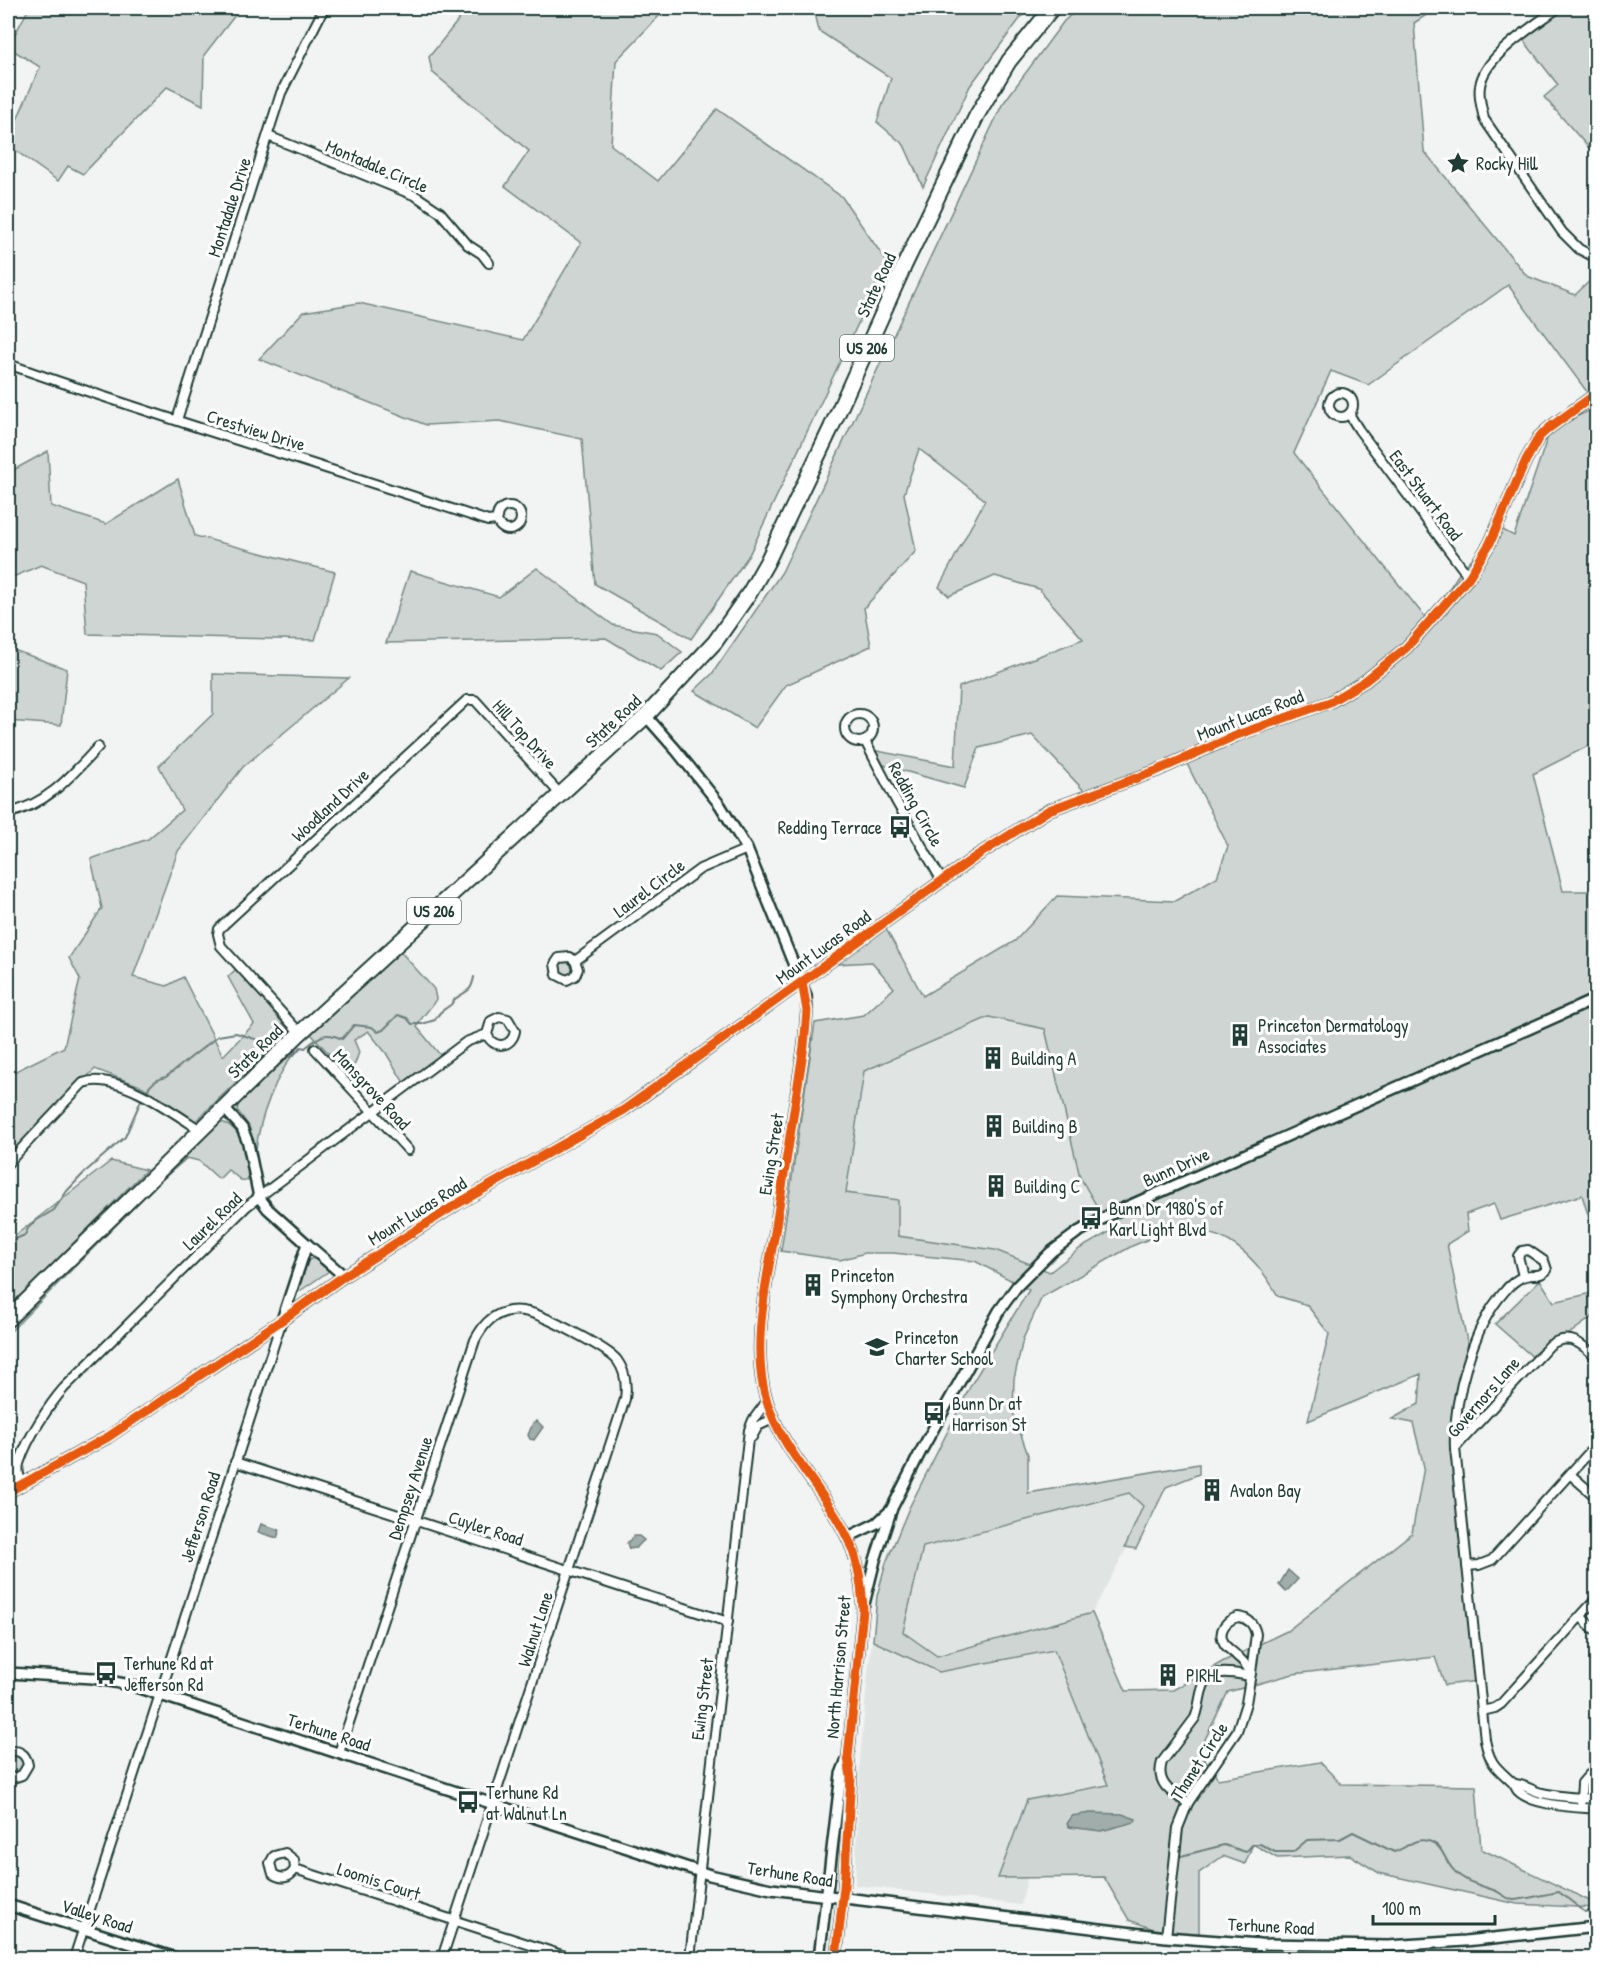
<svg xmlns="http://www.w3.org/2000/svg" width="1604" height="1966" font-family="'Patrick Hand',sans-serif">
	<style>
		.built { fill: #e0e4e3 }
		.green { fill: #ced5d3; stroke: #768984; stroke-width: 1.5; fill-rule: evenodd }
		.water { fill: #a1adaa; stroke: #6d807b; stroke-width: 1.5 }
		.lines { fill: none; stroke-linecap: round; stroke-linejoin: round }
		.stream { stroke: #6d807b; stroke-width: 2 }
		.minor-casing { stroke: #1f3d34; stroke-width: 12 }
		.tertiary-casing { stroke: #1f3d34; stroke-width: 14 }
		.trunk-casing { stroke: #1f3d34; stroke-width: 18 }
		.minor { stroke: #fff; stroke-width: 8 }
		.tertiary { stroke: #fff; stroke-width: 9 }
		.trunk { stroke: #fff; stroke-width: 14 }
		.cycleway-casing { stroke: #fff; stroke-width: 13 }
		.cycleway { stroke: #e8590c; stroke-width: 9 }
		.labels { text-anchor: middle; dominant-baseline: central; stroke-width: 6; stroke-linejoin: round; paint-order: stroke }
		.shield { fill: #fff; stroke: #627771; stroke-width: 1.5 }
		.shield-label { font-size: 16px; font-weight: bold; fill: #1f3d34 }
		.poi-label { font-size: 18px; fill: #1f3d34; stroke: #fff; text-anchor: start }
		.street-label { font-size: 18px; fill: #1f3d34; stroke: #fff }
	</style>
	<rect width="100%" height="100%" fill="#f2f3f3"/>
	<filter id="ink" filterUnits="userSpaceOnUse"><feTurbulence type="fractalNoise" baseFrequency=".0167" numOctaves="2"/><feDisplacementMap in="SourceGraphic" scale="12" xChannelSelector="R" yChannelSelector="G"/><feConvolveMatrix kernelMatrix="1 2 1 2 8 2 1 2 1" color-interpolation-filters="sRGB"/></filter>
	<g filter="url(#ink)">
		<g class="built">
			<polygon points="989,1017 1045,1029 1080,1177 1101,1213 1071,1230 1029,1264 995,1250 897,1236 846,1193 864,1071"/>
			<polygon points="1163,1481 1085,1625 1129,1783 1041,1815 1021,1905 855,1885 860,1761 868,1674 879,1581 889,1549"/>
		</g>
		<g class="green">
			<polygon points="29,8 231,8 236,14 204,55 203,105 167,87 83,174 68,166 58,181 8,145 8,140 40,67 8,47"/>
			<polygon points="468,8 678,8 660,15 616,61 611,145 658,181 717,109 842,197 887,262 749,555 691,639 595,584 582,439 500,421 426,425 259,359 303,312 359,303 523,340 581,243 505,186 529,151 432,72 429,57"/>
			<polygon points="814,8 1028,8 970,86 923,187 904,145 877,122 891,78 819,31"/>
			<path d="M1079 8H1437L1414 23 1424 151 1527 276 1575 295 1596 275V404L1508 285 1368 385 1331 371 1294 453 1428 621 1462 569 1501 529 1514 536 1550 430 1596 407V742L1533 774 1563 891H1596V1241L1582 1195 1500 1220 1494 1204 1466 1214 1468 1231 1447 1244 1470 1356 1456 1409 1478 1681 1445 1685 1435 1657 1293 1674 1228 1692 1199 1752 1218 1779 1320 1762 1341 1784 1476 1786 1481 1849 1596 1904V1908L1517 1904 1379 1873 1350 1855 1277 1858 1253 1844 1245 1864 1223 1856 1199 1873V1940L1175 1937 1129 1920 1104 1877 998 1878 1027 1800 1108 1785 1054 1650 939 1672 873 1641 877 1596 886 1563 909 1508 972 1383 1029 1290 975 1261 893 1253H865L840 1260 781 1251 815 1023 864 1015 894 988 872 962 835 964 886 929 923 996 1015 941 1057 896 1175 901 1217 877 1228 846 1185 760 1089 796 1032 735 979 748 964 788 880 764 872 750 955 766 959 687 1083 639 1039 589 995 576 949 596 939 587 985 500 919 449 904 494 916 551 864 608 871 646 786 685 755 728 694 691 712 674 782 572 1002 105 1064 21ZM989 1017 1045 1029 1080 1177 1111 1231 1079 1249 1050 1272 995 1250 898 1236V1200L846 1193 864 1071ZM1178 1227C1190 1230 1203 1232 1215 1235 1244 1245 1264 1271 1278 1296L1307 1305 1329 1334 1308 1421 1421 1374 1419 1404 1392 1419 1413 1423 1424 1467 1412 1533 1287 1631 1224 1661 1173 1690 1126 1691 1092 1613 937 1656 903 1632 923 1547 1129 1493 1143 1506 1125 1547 1136 1549 1166 1487 1199 1474V1464L1028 1493V1455L1013 1412 1014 1379 1023 1339 1042 1297 1132 1246Z"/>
			<polygon points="1566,8 1596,8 1596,156 1544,97 1558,85 1521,37"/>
			<polygon points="48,451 51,506 106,524 178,479 195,536 335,572 315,640 87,634 83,581 41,565 8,579 8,473"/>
			<polygon points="537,568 613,625 657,633 682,652 661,671 606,638 386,643 410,571 499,597"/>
			<polygon points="8,648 67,669 61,725 8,721"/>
			<polygon points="213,674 349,678 243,767 178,851 133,977 167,986 183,977 223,1056 254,1024 228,977 237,968 289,1031 196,1121 143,1087 95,1069 8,1156 8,1075 64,1047 80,979 69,958 102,908 91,859 148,839 182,810 159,766 213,714"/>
			<path d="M400 951 434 989 436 999C431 1009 420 1017 417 1027L441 1056 404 1083 386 1053 368 1031 354 1040 359 1052 355 1064 344 1070 311 1034Z"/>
			<circle cx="566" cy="968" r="8"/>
			<path d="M297 1049C276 1075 259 1118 256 1151L249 1126 237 1110 239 1102Z"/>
			<path d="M221 1122C244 1126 247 1162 248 1181L241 1180 228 1170 219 1179 199 1161 187 1158 156 1185 8 1334V1327L154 1181 217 1124Z"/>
			<polygon points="111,1161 146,1170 8,1309 8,1241"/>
			<polygon points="310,1259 315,1259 329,1271 297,1293 307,1262"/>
			<polygon points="1540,1280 1554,1302 1596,1292 1596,1314 1535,1359 1495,1324"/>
			<circle cx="15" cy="1763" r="9"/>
		</g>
		<g class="water">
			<polygon points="537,1421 543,1427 534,1440 530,1439 528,1435 533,1423"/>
			<polygon points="261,1524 280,1530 277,1538 258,1532"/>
			<polygon points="634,1536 639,1536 644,1540 636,1548 629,1549 627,1543"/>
			<polygon points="1288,1570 1298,1579 1286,1592 1279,1585"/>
			<polygon points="1090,1813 1122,1814 1136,1819 1135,1822 1101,1831 1069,1827 1067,1824 1072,1816"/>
		</g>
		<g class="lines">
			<g class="stream">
				<path d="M289 1057H292L301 1047 305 1048C319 1037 324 1030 342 1039L354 1025 372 1027 378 1032 383 1030 398 1015 407 1018 412 1024H422L435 1020C441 1010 441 1012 449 1006 452 1005 453 1001 455 999 467 990 471 993 474 977"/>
				<path d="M145 1093C150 1085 157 1078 166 1077L218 1036 236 1033 277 1046"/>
				<polyline points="8,1246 13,1240 25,1235 28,1228 37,1220 54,1210 67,1191 85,1172 125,1137 142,1098"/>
				<path d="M1181 1856 1224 1845 1246 1852 1253 1844H1260L1275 1852H1293L1307 1840 1340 1839 1353 1832 1394 1852C1405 1849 1415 1837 1428 1841 1441 1844 1443 1855 1449 1864 1459 1881 1479 1885 1496 1891 1501 1893 1507 1899 1513 1900 1518 1901 1551 1893 1559 1892L1585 1912 1591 1910"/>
			</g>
			<g class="minor-casing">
				<g id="minor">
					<path d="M1558 8C1534 26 1484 56 1480 86 1478 97 1482 108 1484 119L1562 232 1579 249 1596 258"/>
					<polyline points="268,136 416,196 440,212 468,245 482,254 489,263"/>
					<path d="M8 364C166 420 328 467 488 521L497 520"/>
					<circle cx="1341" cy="405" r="12"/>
					<polyline points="1349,414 1359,430 1469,577"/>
					<polyline points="177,420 281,93 324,8"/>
					<circle cx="509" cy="518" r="12"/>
					<circle cx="859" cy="728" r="14"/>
					<polyline points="865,741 896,801 942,881"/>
					<path d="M8 813C47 805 72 775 98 747"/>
					<polyline points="575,961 578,969 575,976 567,980 557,975 555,964 559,958 570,957 575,961 700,869 747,849"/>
					<polyline points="300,1033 221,946 218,934 219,929 467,700 475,700 560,794"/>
					<polyline points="315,1049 408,1150"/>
					<path d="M8 1163 83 1083C116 1071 173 1112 200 1130"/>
					<path d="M1596 1357C1582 1344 1569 1332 1550 1345L1455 1448 1485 1740C1490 1765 1496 1767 1513 1783 1515 1785 1516 1789 1518 1791 1533 1806 1576 1807 1596 1809"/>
					<polyline points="752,1437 758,1426 773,1419"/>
					<path d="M1455 1448C1453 1401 1472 1327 1504 1292 1508 1286 1519 1277 1526 1276 1534 1274 1540 1277 1547 1270L1544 1261 1528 1250 1522 1251 1518 1256 1523 1276"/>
					<polyline points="235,1462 728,1622"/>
					<polyline points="1571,1475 1596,1497"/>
					<path d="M22 1484C19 1477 17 1468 20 1461 27 1439 49 1405 64 1388L247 1206 466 1042 487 1034C493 1050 512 1048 515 1031L508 1019 499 1017 491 1021 487 1034"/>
					<polyline points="1467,1566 1479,1565 1492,1560 1596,1445"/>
					<path d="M1238 1617C1248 1618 1254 1624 1256 1634L1251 1673C1247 1667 1244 1661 1238 1657 1234 1652 1227 1649 1224 1643 1217 1631 1226 1620 1238 1617Z"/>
					<polyline points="1581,1617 1596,1631"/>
					<polyline points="1482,1711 1495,1708 1501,1704 1596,1599"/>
					<path d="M8 1752C18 1749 26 1753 28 1765L22 1775 13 1778 8 1776"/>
					<path d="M339 1753 475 1340C482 1327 490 1316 505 1312 511 1310 521 1310 528 1312 543 1315 607 1348 617 1360 626 1372 627 1385 625 1399L442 1958"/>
					<path d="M1514 1784C1524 1784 1532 1791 1542 1793 1560 1797 1578 1798 1596 1799"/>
					<polyline points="1581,1801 1582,1783 1596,1767"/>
					<path d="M1188 1803C1172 1793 1155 1784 1162 1762L1195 1718C1199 1709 1199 1700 1202 1690 1208 1666 1232 1673 1250 1676"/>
					<path d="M295 1869C290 1878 282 1880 273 1874L270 1863 274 1856 285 1853 294 1860 295 1869 571 1958"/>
					<polyline points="1166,1937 1178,1828 1188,1803 1237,1731 1246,1703 1251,1673"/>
					<polyline points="74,1958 282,1320"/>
					<polyline points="690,1958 749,1430 753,1420 767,1401"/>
					<polyline points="1259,1958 1260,1944"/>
				</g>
			</g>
			<g class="tertiary-casing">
				<g id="tertiary">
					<path d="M646 716 676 750 720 805 747 849 806 995 807 1011 804 1046C795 1106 785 1166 776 1226 767 1280 750 1349 767 1402 783 1452 823 1488 846 1535 858 1557 862 1585 863 1610L848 1757 851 1778 844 1887 836 1958"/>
					<polyline points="223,1107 242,1128 248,1143 259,1197 268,1209 307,1244 282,1320"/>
					<polyline points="307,1244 344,1276"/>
					<polyline points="8,1492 108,1437 282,1320 344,1276 457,1204 624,1110 978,855 1049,810 1156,771 1237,735 1330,702 1365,681 1406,648 1469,577 1490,543 1526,460 1539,437 1549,428 1596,394"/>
					<polyline points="848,1537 877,1523 891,1510"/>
					<polyline points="864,1604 875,1560 892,1508 921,1451 999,1311 1017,1286 1051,1252 1078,1232 1113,1213 1596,999"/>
					<polyline points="8,1673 93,1678 130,1685 710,1875 771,1889 1166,1937 1260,1944 1388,1946 1465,1941 1596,1927"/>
					<polyline points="8,1905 176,1958"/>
					<polyline points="819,1958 841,1774 847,1759"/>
				</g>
			</g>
			<g class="trunk-casing">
				<polyline id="trunk" points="8,1319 300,1033 646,716 715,642 750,592 767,562 831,428 904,266 977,115 1009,61 1052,8"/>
			</g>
			<use href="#minor" class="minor"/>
			<use href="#tertiary" class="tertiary"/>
			<use href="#trunk" class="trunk"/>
			<g class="cycleway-casing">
				<g id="cycleway">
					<path d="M802 982 807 1011 804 1046C795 1106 785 1166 776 1226 767 1280 750 1349 767 1402 783 1452 823 1488 846 1535 858 1557 862 1585 863 1610L848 1757 851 1778 844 1887 836 1958"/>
					<polyline points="8,1492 108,1437 282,1320 344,1276 457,1204 624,1110 978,855 1049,810 1156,771 1237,735 1330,702 1365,681 1406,648 1469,577 1490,543 1526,460 1539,437 1549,428 1596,394"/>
				</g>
			</g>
			<use href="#cycleway" class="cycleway"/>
		</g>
	</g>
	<defs>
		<g id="sight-bare" transform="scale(1.8)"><path d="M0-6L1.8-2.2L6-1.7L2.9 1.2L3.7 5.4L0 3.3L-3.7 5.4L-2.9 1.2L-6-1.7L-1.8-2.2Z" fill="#1f3d34" stroke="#fff" stroke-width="2.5" paint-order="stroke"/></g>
		<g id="bus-bare" transform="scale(1.8)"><path d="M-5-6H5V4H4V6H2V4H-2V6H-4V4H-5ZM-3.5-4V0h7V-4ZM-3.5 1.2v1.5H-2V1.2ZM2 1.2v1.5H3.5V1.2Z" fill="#1f3d34" stroke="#fff" stroke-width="2.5" paint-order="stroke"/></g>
		<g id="building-bare" transform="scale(1.8)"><path d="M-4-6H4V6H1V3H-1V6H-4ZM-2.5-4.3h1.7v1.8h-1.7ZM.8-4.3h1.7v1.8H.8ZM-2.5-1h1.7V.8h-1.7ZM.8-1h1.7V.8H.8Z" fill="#1f3d34" stroke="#fff" stroke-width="2.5" paint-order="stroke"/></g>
		<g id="school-bare" transform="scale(1.8)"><path d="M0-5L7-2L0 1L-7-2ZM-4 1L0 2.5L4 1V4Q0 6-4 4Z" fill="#1f3d34" stroke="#fff" stroke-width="2.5" paint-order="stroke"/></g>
	</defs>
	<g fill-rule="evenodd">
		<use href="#sight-bare" x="1458" y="163"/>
		<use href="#bus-bare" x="900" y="827"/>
		<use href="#building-bare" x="1240" y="1035"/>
		<use href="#building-bare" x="993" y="1058"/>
		<use href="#building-bare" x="994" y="1126"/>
		<use href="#building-bare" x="996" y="1186"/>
		<use href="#bus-bare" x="1091" y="1218"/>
		<use href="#building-bare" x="813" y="1285"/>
		<use href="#school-bare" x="877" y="1347"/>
		<use href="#bus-bare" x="934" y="1413"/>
		<use href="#building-bare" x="1212" y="1490"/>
		<use href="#bus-bare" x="106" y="1673"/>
		<use href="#building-bare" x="1168" y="1675"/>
		<use href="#bus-bare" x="468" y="1802"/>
	</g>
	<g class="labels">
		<g class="shield">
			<rect x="840" y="335" width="54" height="26" rx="4.5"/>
			<rect x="407" y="898" width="54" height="26" rx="4.5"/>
		</g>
		<g class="shield-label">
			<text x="867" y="348">US 206</text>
			<text x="434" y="911">US 206</text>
		</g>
		<g class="poi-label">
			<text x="1476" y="163">Rocky Hill</text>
			<text x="882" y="827" text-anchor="end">Redding Terrace</text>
			<text x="1258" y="1025">Princeton Dermatology<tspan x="1258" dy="21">Associates</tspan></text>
			<text x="1011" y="1058">Building A</text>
			<text x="1012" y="1126">Building B</text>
			<text x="1014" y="1186">Building C</text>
			<text x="1109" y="1208">Bunn Dr 1980'S of<tspan x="1109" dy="21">Karl Light Blvd</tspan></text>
			<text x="831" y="1275">Princeton<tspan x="831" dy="21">Symphony Orchestra</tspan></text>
			<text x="895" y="1337">Princeton<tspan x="895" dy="21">Charter School</tspan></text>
			<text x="952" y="1403">Bunn Dr at<tspan x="952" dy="21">Harrison St</tspan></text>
			<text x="1230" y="1490">Avalon Bay</text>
			<text x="124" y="1663">Terhune Rd at<tspan x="124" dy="21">Jefferson Rd</tspan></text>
			<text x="1186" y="1675">PIRHL</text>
			<text x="486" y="1792">Terhune Rd<tspan x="486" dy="21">at Walnut Ln</tspan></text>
		</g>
		<g class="street-label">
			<text transform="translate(377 166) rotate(23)">Montadale Circle</text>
			<text transform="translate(229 207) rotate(-72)">Montadale Drive</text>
			<text transform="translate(876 285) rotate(-65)">State Road</text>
			<text transform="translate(256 430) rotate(17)">Crestview Drive</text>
			<text transform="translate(1426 495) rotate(53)">East Stuart Road</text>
			<text transform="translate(1250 715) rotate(-21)">Mount Lucas Road</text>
			<text transform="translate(613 721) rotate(-43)">State Road</text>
			<text transform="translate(525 734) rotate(48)">Hill Top Drive</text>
			<text transform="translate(916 804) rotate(61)">Redding Circle</text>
			<text transform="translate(330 805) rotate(-43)">Woodland Drive</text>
			<text transform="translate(649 888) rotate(-37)">Laurel Circle</text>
			<text transform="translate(823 947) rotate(-36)">Mount Lucas Road</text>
			<text transform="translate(255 1051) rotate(-44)">State Road</text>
			<text transform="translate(372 1089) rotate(47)">Mansgrove Road</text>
			<text transform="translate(771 1154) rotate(-81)">Ewing Street</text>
			<text transform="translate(1176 1167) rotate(-24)">Bunn Drive</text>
			<text transform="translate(417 1211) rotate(-32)">Mount Lucas Road</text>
			<text transform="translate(212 1221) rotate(-44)">Laurel Road</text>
			<text transform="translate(1483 1397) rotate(-49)">Governors Lane</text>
			<text transform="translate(410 1488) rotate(-72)">Dempsey Avenue</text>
			<text transform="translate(200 1517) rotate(-72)">Jefferson Road</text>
			<text transform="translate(486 1528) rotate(18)">Cuyler Road</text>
			<text transform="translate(535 1629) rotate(-72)">Walnut Lane</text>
			<text transform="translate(838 1667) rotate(-85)">North Harrison Street</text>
			<text transform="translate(702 1699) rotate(-83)">Ewing Street</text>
			<text transform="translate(329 1732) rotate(18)">Terhune Road</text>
			<text transform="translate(1199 1761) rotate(-57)">Thanet Circle</text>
			<text transform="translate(790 1874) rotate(9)">Terhune Road</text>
			<text transform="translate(379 1881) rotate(18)">Loomis Court</text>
			<text transform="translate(97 1916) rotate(18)">Valley Road</text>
			<text transform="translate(1271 1926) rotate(3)">Terhune Road</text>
		</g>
	</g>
	<rect width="1604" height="1966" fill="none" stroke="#fff" stroke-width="30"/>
	<rect x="15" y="15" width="1574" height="1936" fill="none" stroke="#1f3d34" stroke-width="2" filter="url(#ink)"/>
	<path d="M1373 1915v9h122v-9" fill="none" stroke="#1f3d34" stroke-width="3"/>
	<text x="1382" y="1915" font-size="18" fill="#1f3d34" stroke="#ffffff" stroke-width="4.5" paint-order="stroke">100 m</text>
</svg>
